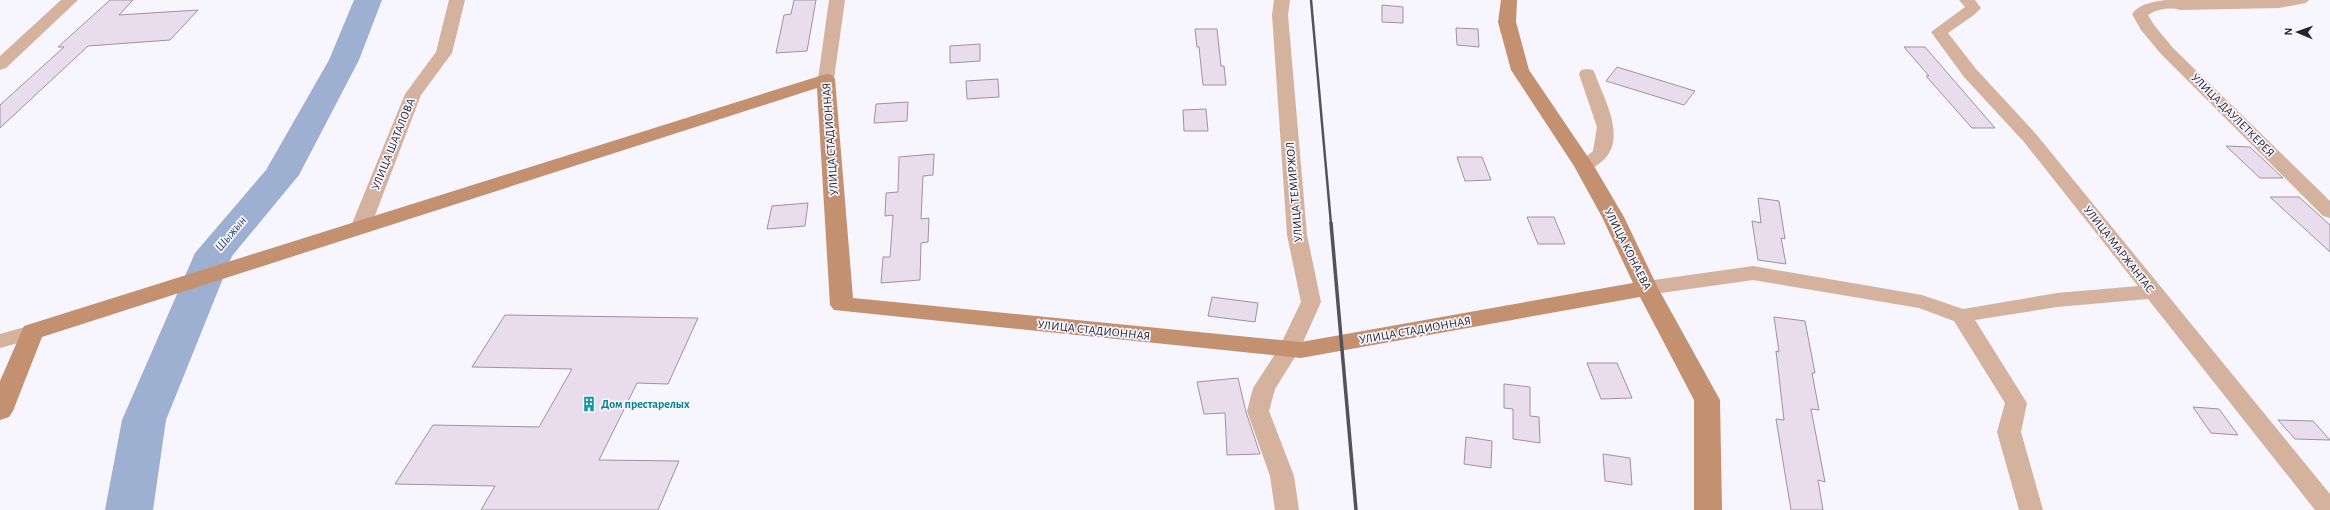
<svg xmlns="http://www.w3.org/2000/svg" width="2330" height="510" font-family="'Alegreya Sans',sans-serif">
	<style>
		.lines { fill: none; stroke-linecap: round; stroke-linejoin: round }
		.river { fill: #9db0d1; fill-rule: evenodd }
		.building { fill: #e8dced; stroke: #9e93a3 }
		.street { fill: #d5b29d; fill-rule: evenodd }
		.secondary { fill: #c39070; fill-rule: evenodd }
		.rail-far1 { stroke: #545259; stroke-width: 2.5 }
		.rail { stroke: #545259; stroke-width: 3.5 }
		.labels { text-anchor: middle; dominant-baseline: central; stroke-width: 3.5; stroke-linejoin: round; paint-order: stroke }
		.street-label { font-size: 12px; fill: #26242b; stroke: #f7f5fd }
		.culture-label { font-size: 12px; font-weight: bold; fill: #0d838f; stroke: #f7f5fd; text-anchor: start }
		.water-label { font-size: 13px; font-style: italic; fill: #233a67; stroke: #f7f5fd }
	</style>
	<rect width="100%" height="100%" fill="#f7f5fd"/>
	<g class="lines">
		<polygon class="river" points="354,0 382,0 359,60 299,175 232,256 166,420 153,510 105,510 122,420 195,253 266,170 329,60"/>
	</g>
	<g class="building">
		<polygon points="110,0 133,0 119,15 198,10 170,40 88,46 0,128 0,105 64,47 58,47"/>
		<polygon points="794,0 816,0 807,51 776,53 784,15 791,14"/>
		<polygon points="1382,5 1403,7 1403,23 1382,22"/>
		<polygon points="1456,28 1478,29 1479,47 1457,45"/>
		<polygon points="1195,29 1217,29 1221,66 1224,66 1226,85 1203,85 1199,47 1197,47"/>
		<polygon points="980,44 980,61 950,63 950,46"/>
		<polygon points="1904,47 1925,47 1995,128 1972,128 1926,76 1929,76"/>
		<polygon points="1617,67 1695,91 1684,105 1606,81"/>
		<polygon points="998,79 999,97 967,99 966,81"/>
		<polygon points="908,102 907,121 874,123 876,104"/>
		<polygon points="1206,109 1208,131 1184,131 1183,110"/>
		<polygon points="2226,146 2250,147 2283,178 2260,178"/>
		<polygon points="934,154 933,175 923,176 921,219 929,218 928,242 921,243 920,280 881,283 883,257 890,257 893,215 885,216 886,193 898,192 899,157"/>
		<polygon points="1457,157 1482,157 1491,180 1465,181"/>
		<polygon points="2270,197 2299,197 2330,225 2330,252"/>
		<polygon points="1758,198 1779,201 1785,239 1781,238 1786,264 1758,260 1752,221 1761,223"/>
		<polygon points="808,203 805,226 767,229 772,206"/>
		<polygon points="1527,217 1554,217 1565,244 1538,244"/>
		<polygon points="1212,297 1258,303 1255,322 1208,316"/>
		<polygon points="505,315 698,318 668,384 637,383 599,460 679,461 658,510 481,510 495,486 395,484 433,425 539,427 572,369 472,367"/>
		<polygon points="1774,317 1805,321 1815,373 1812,373 1819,410 1811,409 1825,482 1818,480 1823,510 1791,510 1776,419 1784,420 1776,351 1779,352"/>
		<polygon points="1587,363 1617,363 1632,398 1601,399"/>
		<polygon points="1238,378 1246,412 1260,454 1227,455 1225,413 1204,414 1197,382"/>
		<polygon points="1504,384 1530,387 1530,416 1539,417 1540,443 1513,439 1513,409 1504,408"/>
		<polygon points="2193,407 2219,409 2238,435 2211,433"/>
		<polygon points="2278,420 2313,421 2330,440 2295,439"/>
		<polygon points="1466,437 1492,441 1491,468 1464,464"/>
		<polygon points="1603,454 1630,458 1632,485 1605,481"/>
	</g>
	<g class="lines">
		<g class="street">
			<polygon points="61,0 78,0 6,68 0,70 0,56"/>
			<polygon points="449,0 465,0 452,53 421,95 371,226 368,230 361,232 354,230 351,226 405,94 436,52"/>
			<polygon points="829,0 845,0 834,79 832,83 820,83 818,79"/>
			<polygon points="1274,0 1290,0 1288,15 1307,235 1321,302 1300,349 1275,389 1269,411 1294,476 1299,510 1275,510 1270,476 1247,411 1253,388 1279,348 1301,302 1287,235 1272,15"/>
			<polygon points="1959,0 1975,0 1981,8 1974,15 1948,33 1976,69 2036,134 2330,494 2330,510 2315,510 2148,299 2057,307 1975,320 2027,403 2021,432 2043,510 2019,510 1997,432 2005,403 1954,321 1919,308 1753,280 1647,295 1640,293 1637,288 1640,283 1647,281 1753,266 1922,295 1963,309 2057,293 2138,286 2024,142 1964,77 1931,32 1965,7"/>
			<path d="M2166 0H2309L2306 3 2279 8 2180 10C2170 7 2157 9 2148 15L2154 25 2173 48 2330 201V218L2323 216 2161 54 2141 30 2132 14C2140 3 2153 2 2166 0Z"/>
			<path d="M1587 69 1593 70 1595 74C1605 101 1629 142 1600 163 1592 169 1587 172 1578 170L1575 166 1593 151 1597 127 1579 74 1581 70Z"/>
			<polygon points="32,325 40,327 43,332 40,337 0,348 0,334"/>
		</g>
		<polygon class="secondary" points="1501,0 1517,0 1516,22 1529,70 1594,166 1624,217 1658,288 1720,400 1722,510 1694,510 1694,400 1640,297 1301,358 834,310 830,305 817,88 42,337 13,411 9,417 0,420 0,381 24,326 826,74 832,75 835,79 853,298 1301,342 1633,283 1602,217 1574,166 1511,70 1498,22"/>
		<polyline class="rail-far1" points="1311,0 1331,224"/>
		<polyline class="rail" points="1331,223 1356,510"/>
	</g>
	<defs>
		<g id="building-bare" transform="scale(1.2)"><path d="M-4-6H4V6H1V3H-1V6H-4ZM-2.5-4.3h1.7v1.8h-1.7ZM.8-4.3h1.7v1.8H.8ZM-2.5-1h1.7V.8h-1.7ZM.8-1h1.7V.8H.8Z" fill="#0f9aa8" stroke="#f7f5fd" stroke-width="2.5" paint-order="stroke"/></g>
	</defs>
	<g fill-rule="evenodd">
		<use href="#building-bare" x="589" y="404"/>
	</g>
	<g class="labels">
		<g class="street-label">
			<text transform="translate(2233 115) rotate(45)">УЛИЦА ДАУЛЕТКЕРЕЯ</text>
			<text transform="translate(830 139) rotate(-94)">УЛИЦА СТАДИОННАЯ</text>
			<text transform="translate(393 144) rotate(-68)">УЛИЦА ШАТАЛОВА</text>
			<text transform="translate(1294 192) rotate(-95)">УЛИЦА ТЕМИРЖОЛ</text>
			<text transform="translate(1628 249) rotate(63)">УЛИЦА КОНАЕВА</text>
			<text transform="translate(2119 249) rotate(52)">УЛИЦА МАРЖАНТАС</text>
			<text transform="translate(1094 330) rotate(6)">УЛИЦА СТАДИОННАЯ</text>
			<text transform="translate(1415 330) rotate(-10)">УЛИЦА СТАДИОННАЯ</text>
		</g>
		<g class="culture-label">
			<text x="601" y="404">Дом престарелых</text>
		</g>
		<g class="water-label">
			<text transform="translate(231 234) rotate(-50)">Шыжын</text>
		</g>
	</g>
	<g transform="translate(2298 32) rotate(272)" stroke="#f7f5fd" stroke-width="3" paint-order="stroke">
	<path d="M0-3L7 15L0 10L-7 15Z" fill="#26242b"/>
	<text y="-6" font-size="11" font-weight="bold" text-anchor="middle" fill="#26242b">N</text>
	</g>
</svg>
